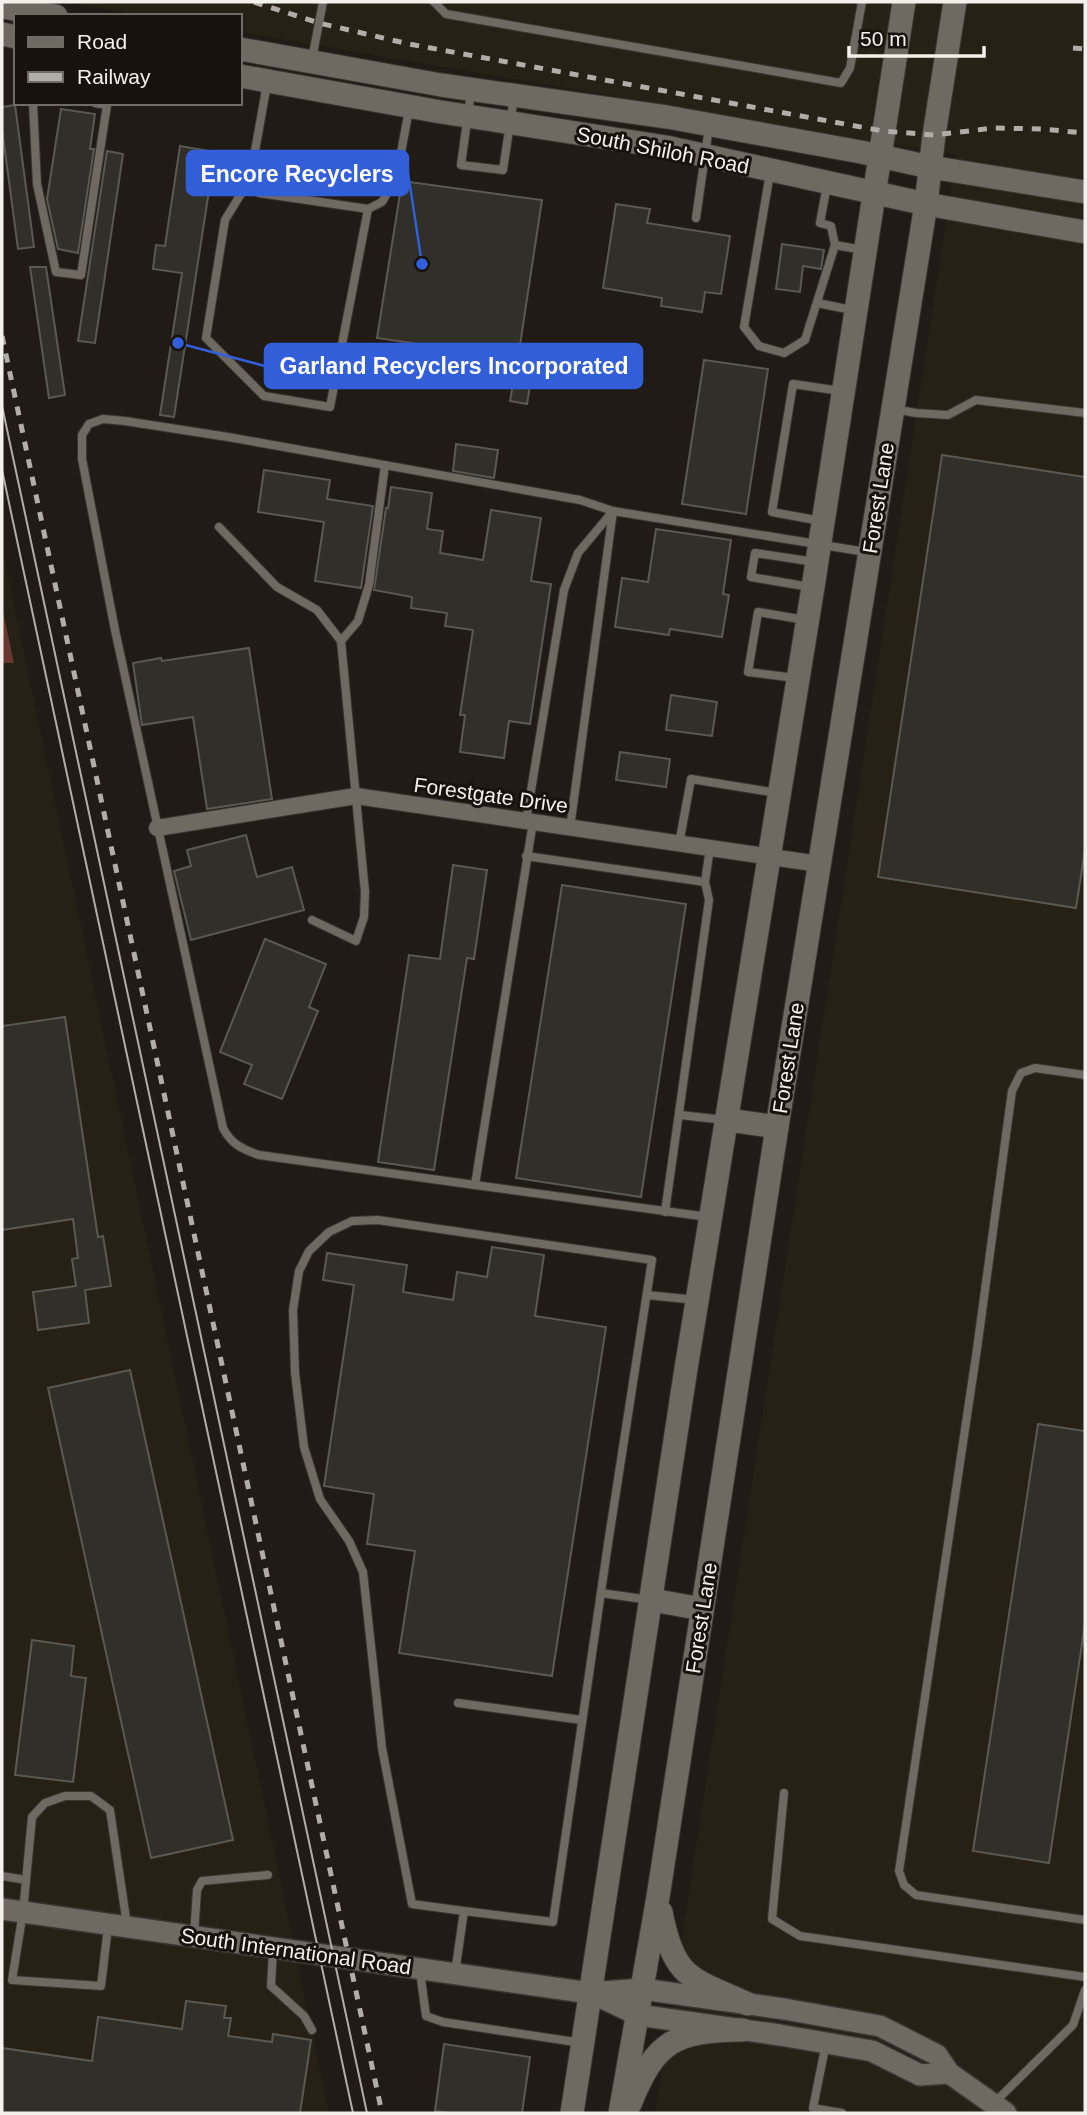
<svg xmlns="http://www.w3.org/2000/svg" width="1087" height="2115" font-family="Helvetica,sans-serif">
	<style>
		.built { fill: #272014 }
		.forest { fill: #6a372f }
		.building { fill: #313028; stroke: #5a5951; stroke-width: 2 }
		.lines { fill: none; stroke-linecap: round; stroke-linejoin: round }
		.service-casing { stroke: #393532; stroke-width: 10 }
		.minor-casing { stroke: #393532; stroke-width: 18 }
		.tertiary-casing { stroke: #393532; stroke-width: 24 }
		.secondary-casing { stroke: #393532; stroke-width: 25 }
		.service { stroke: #6e6961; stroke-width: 8 }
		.minor { stroke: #6e6961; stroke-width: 16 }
		.tertiary { stroke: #6e6961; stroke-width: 21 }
		.secondary { stroke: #6e6961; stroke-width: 23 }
		.tram { stroke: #b1aea9; stroke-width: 2 }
		.rail { stroke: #b1aea9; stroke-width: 5; stroke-dasharray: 9 9; stroke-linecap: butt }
		.labels { text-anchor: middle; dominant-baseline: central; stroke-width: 6; stroke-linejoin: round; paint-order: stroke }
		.street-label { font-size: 21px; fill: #f4f1ed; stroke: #17120c }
		.leader { fill: none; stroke: #325eda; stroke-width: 2.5 }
		.callout-dot { fill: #325eda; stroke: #17120c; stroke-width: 2.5 }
		.callout { fill: #325eda; stroke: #325eda; stroke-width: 2.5 }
		.callout-label { font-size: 23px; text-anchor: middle; font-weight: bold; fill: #fff }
	</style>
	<rect width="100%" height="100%" fill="#201b15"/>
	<g class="built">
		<polygon points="65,2 1085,2 1085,2113 655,2113 956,155 240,32 240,16 147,16"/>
		<polygon points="2,548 329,2113 2,2113"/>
	</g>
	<polygon class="forest" points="2,607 14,663 2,663"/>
	<g class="building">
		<polygon points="15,105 34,247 18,249 2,129 2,107"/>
		<polygon points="61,109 95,114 90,149 94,149 78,253 58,249 47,199"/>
		<polygon points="180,146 215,152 174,417 160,415 182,273 153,269 156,245 165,246"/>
		<polygon points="107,151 123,154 95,343 78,341"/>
		<polygon points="402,181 542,200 518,358 534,361 527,404 510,401 514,378 457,369 460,350 377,338"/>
		<polygon points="616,204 650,209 647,223 730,236 721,294 705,292 702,312 661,306 662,298 603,288"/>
		<polygon points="782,244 824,250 821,269 803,266 800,292 776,289"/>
		<polygon points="30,267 46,267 65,395 49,398"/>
		<polygon points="704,360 768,369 746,514 682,504"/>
		<polygon points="456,444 498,450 494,478 453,471"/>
		<polygon points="942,455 1085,477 1085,850 1076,908 878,877"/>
		<polygon points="264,470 330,480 327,499 373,506 361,588 315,581 324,522 258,512"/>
		<polygon points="391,487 432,493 427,529 443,531 440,553 483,560 491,510 541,518 531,581 551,584 530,724 509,721 504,758 460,752 465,715 460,715 473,630 445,626 447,613 411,608 412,597 374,590 386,508 388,508"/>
		<polygon points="656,529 731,540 723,594 729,595 722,637 670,629 669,635 615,627 622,578 648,582"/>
		<polygon points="249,648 272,799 207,809 193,717 142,725 133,663 161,658 162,661"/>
		<polygon points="671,695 717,702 712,736 666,730"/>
		<polygon points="620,752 670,759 666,787 616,780"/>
		<polygon points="246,835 257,877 292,867 304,910 191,940 174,871 191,866 187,850"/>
		<polygon points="453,865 487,870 474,959 467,958 434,1170 378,1162 409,955 440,959"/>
		<polygon points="562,885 686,904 641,1197 516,1178"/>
		<polygon points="265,939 326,964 309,1007 318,1011 282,1099 244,1084 252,1065 220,1052"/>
		<polygon points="65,1017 98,1237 103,1236 111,1286 85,1290 89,1323 38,1330 33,1292 76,1286 72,1259 78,1258 73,1219 2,1230 2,1026"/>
		<polygon points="492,1247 544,1255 535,1316 606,1327 552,1676 399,1653 415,1551 367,1544 374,1494 324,1486 354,1285 323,1280 327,1253 407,1265 403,1292 453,1300 457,1272 487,1277"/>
		<polygon points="130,1370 233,1840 151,1858 48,1388"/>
		<polygon points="1038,1424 1085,1431 1085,1624 1049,1863 973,1851"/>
		<polygon points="32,1640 74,1646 71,1676 86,1678 73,1782 15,1775"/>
		<polygon points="186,2001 226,2006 224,2018 231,2018 228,2036 272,2042 273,2034 311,2040 300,2113 2,2113 2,2048 92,2061 98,2017 182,2029"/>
		<polygon points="444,2044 530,2057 522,2113 450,2113 435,2111"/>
	</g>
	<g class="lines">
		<g class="service-casing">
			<g id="service">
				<polyline points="434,2 446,14 841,83 850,68 862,2"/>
				<polyline points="312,59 323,2"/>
				<polyline points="267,84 250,179 259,193 368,209 382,202 396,179 409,110"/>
				<polyline points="471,92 461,165 503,170 514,97"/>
				<polyline points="33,103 37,184 56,272 81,275 107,105 95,103"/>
				<polyline points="770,173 744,327 759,346 784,353 805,340 835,245 831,226 820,223 827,185"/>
				<polyline points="250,179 225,220 206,338 264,396 330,407 368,209"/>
				<polyline points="696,218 709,127"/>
				<polyline points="835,245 863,250"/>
				<polyline points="817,303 852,310"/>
				<polyline points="894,409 916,413 948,415 976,400 1085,413"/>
				<polyline points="821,521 772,512 793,384 841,391"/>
				<polyline points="219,527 277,587 317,610 341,641 365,892 364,917 356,941 312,920"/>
				<polyline points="810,587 751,577 755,553 815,562"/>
				<polyline points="341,641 358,621 369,585 385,465"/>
				<polyline points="795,678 748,672 758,612 805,620"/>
				<polyline points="533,822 475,1185 708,1217"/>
				<polyline points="570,828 613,511 866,552"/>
				<polyline points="679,844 691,779 777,793"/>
				<polyline points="526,856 705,882"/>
				<polyline points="1085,1075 1035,1068 1021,1073 1012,1091 977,1349 899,1871 904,1885 916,1895 1085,1920"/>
				<polyline points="680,1115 725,1120"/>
				<path d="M475 1185 259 1155C242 1149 231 1144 223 1128L115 630 82 459V435L89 424 103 419 125 421 228 437 580 500 613 511 578 553 564 590 526 821"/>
				<polyline points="665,1212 709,900 705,882 710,848"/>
				<polyline points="647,1295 696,1300"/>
				<polyline points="601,1593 650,1600"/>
				<polyline points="458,1703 582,1720"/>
				<polyline points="784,1793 772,1919 800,1936 1085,1977"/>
				<polyline points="2,1876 26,1880"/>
				<polyline points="108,1927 101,1986 12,1980 23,1912 32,1817 45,1803 65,1796 91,1796 110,1810 127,1925"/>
				<polyline points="194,1936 197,1890 202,1881 268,1875"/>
				<polyline points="273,1950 271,1986 304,2016 312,2030"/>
				<polyline points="420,1971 426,2016 443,2022 582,2043"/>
				<polyline points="455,1973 464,1911 553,1922 608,1544 652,1260 378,1220 352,1221 329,1232 309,1251 299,1271 293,1310 295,1373 304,1447 320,1499 349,1541 363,1572 382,1748 412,1904 464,1911"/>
				<polyline points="826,2043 813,2108 842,2113"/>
				<polyline points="994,2103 1073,2025 1085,1990"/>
			</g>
		</g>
		<g class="minor-casing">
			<polyline id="minor" points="157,828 356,796 819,864"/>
		</g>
		<g class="tertiary-casing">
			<g id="tertiary">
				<polyline points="2,1909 590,1993 642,1989 784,2009 880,2026 937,2055 949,2073 1006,2113"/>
				<polyline points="594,1994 638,2015 780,2035 872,2051 920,2075 949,2073"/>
			</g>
		</g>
		<g class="secondary-casing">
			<g id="secondary">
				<polyline points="2,7 56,16"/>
				<polyline points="2,34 16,37"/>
				<polyline points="240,49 441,85 667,117 861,152 930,167 1085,192"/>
				<polyline points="240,76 441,112 666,147 926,204 1085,232"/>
				<polyline points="728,1120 777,1127"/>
				<polyline points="652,1600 702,1609"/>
				<path d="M661 1912C674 1980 691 1978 748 2004"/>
				<path d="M630 2104C656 2039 676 2031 743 2030"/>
				<polyline points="572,2113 685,1375 813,587 904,2"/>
				<polyline points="620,2113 658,1897 777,1127 926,204 934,135 955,2"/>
			</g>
		</g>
		<use href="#service" class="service"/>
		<use href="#minor" class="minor"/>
		<use href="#tertiary" class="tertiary"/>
		<use href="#secondary" class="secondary"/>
		<g class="tram">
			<polyline points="2,406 367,2113"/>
			<polyline points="2,470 353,2113"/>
		</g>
		<g class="rail">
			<polyline points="254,2 319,23 409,44 883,131 934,135 994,128 1042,129 1085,133"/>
			<polyline points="1073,48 1085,49"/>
			<polyline points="2,336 382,2113"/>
		</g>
	</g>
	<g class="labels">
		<g class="street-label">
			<text transform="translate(663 150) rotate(11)">South Shiloh Road</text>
			<text transform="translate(878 498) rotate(-81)">Forest Lane</text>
			<text transform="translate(491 795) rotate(8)">Forestgate Drive</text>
			<text transform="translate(788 1058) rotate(-81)">Forest Lane</text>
			<text transform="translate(701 1618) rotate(-81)">Forest Lane</text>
			<text transform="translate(296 1951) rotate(8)">South International Road</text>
		</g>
	</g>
	<path class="leader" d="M422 264L408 173M178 343L265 366"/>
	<g class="callout-dot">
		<circle cx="422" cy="264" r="7"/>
		<circle cx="178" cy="343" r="7"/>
	</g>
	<g class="callout">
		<rect x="187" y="151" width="221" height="44" rx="7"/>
		<rect x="265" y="344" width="377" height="44" rx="7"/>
	</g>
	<g class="callout-label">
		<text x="297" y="182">Encore Recyclers</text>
		<text x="454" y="374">Garland Recyclers Incorporated</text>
	</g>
	<rect width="1087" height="2115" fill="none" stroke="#f4f1ed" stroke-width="7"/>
	<rect x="14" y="14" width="228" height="91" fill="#17120c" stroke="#6f6b66" stroke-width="2"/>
	<rect x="28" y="37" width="35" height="10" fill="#6e6961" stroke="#6f6b66" stroke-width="2"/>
	<text x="77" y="49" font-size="21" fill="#f4f1ed">Road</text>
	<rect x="28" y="72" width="35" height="10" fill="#b1aea9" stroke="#6f6b66" stroke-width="2"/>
	<text x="77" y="84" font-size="21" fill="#f4f1ed">Railway</text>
	<path d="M849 46v10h135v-10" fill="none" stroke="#f4f1ed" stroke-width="3.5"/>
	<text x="860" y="46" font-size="21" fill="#f4f1ed" stroke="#17120c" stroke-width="5" paint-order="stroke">50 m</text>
</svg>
